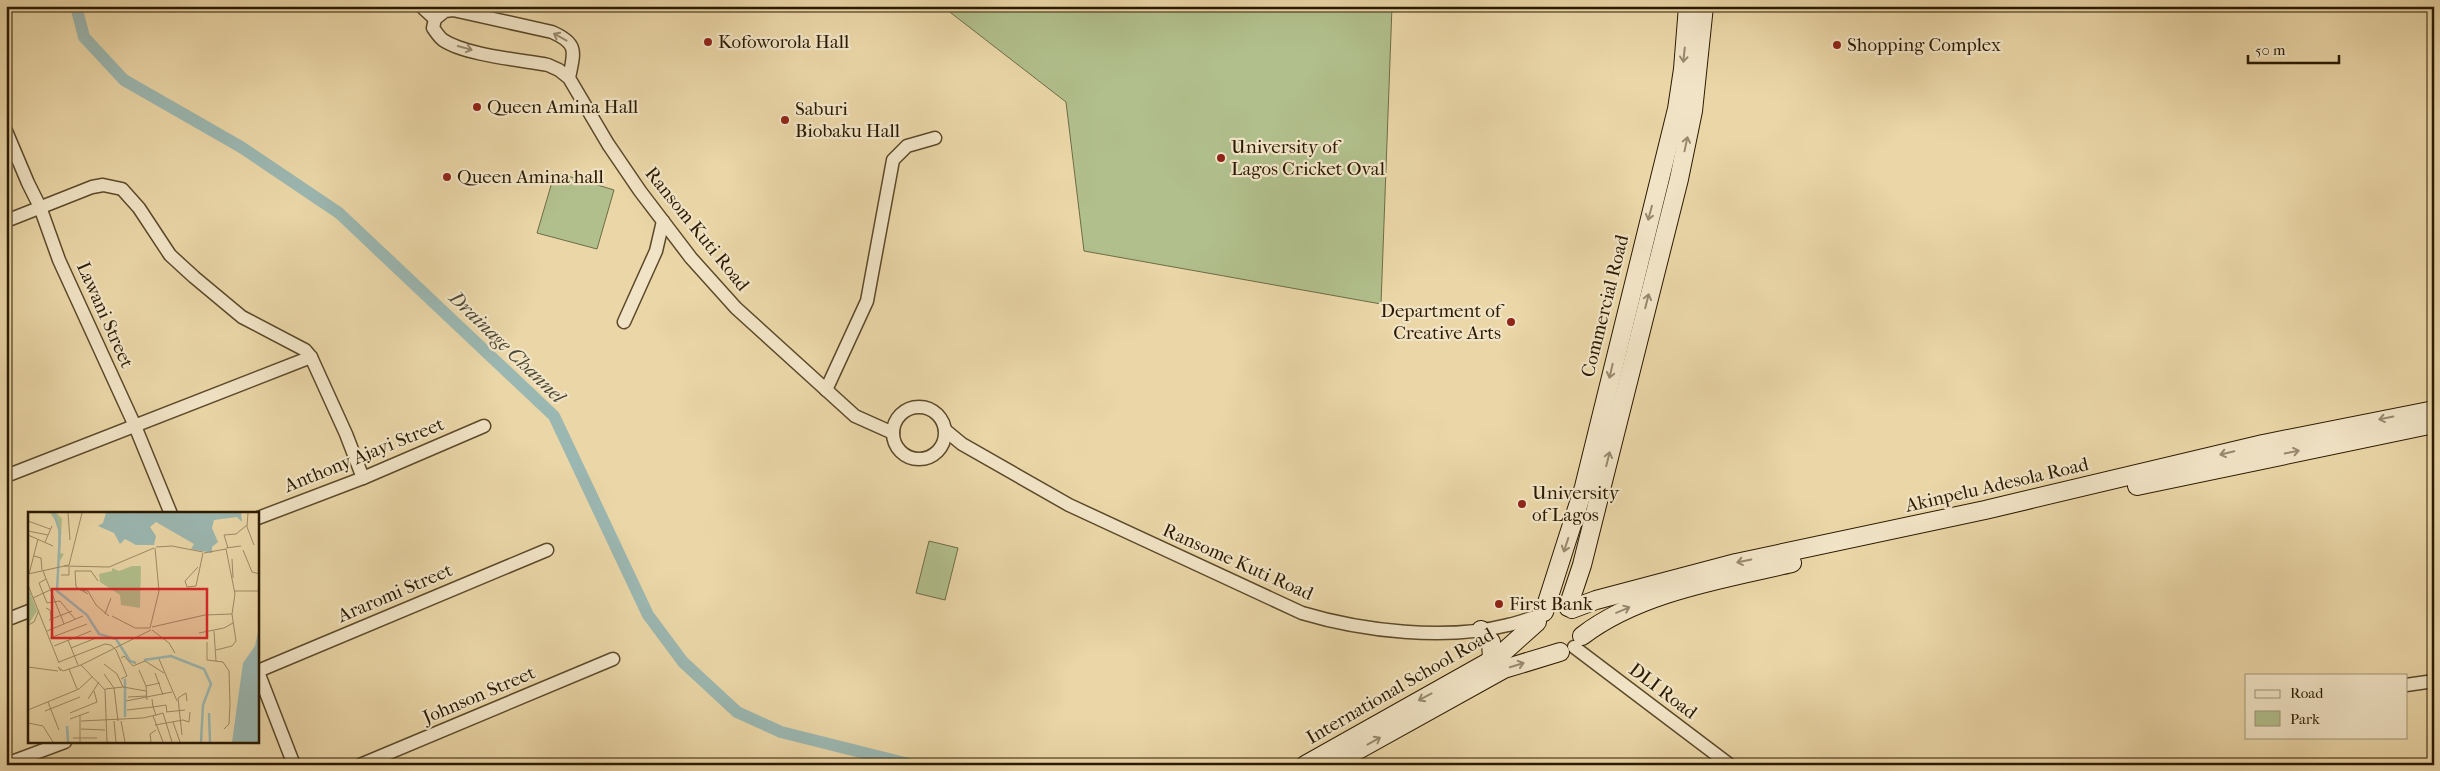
<svg xmlns="http://www.w3.org/2000/svg" width="2440" height="771" font-family="'IM FELL French Canon',serif">
	<style>
		.green { fill: #b1bf8c; stroke: #6e6c46 }
		.lines { fill: none; stroke-linecap: round; stroke-linejoin: round }
		.canal { stroke: #9bb7b1; stroke-width: 12 }
		.street-casing { stroke: #5b492a; stroke-width: 15 }
		.secondary-casing { stroke: #2b1a01; stroke-width: 20 }
		.street { stroke: #f1e4c6; stroke-width: 12 }
		.secondary { stroke: #f1e4c6; stroke-width: 18 }
		.oneway { stroke: #98896d }
		.poi-dot { fill: #8f2418; stroke: #f1e4c6; stroke-width: 2 }
		.labels { text-anchor: middle; dominant-baseline: central; stroke-width: 4.5; stroke-linejoin: round; paint-order: stroke }
		.poi-label { font-size: 19px; fill: #2b1a01; stroke: #f1e4c6; text-anchor: start }
		.street-label { font-size: 19px; fill: #2b1a01; stroke: #f1e4c6 }
		.water-label { font-size: 20px; font-style: italic; fill: #4d4936; stroke: #f1e4c6 }
		.inset-river { fill: none; stroke: #9bb7b1; stroke-width: 2.5 }
		.inset-road { fill: none; stroke: #9e8b65; stroke-width: 1 }
		.view { fill: #d62828; fill-opacity: 0.15; stroke: #d62828; stroke-width: 2.5 }
		.inset-edge { fill: none; stroke: #2b1a01; stroke-width: 2.5 }
	</style>
	<rect width="100%" height="100%" fill="#ead6a7"/>
	<filter id="stains"><feTurbulence type="fractalNoise" baseFrequency=".004" numOctaves="4"/><feColorMatrix values="0 0 0 0 .2 0 0 0 0 .09 0 0 0 0 .02 0 0 0 .5 -.17"/></filter>
	<radialGradient id="worn" r=".72"><stop offset=".6" stop-color="#630" stop-opacity="0"/><stop offset="1" stop-color="#630" stop-opacity=".3"/></radialGradient>
	<g class="green">
		<polygon points="942,6 1392,6 1381,304 1084,251 1066,102"/>
		<polygon points="555,172 614,190 597,249 537,233"/>
		<polygon points="929,541 958,548 945,600 916,593"/>
	</g>
	<g class="lines">
		<polyline class="canal" points="76,6 84,37 124,80 241,147 339,213 554,416 648,615 683,662 737,712 781,732 913,765"/>
		<g class="street-casing">
			<g id="street">
				<polyline points="421,6 435,19"/>
				<path d="M569 78C574 52 579 44 552 32L453 10 445 11 435 19 433 28C436 32 439 37 443 40 465 55 521 60 548 65L559 70 569 78 608 144 640 191 691 258 736 308 855 416 893 433"/>
				<polyline points="6,131 28,183 40,207 59,260 135,426 171,514"/>
				<polyline points="6,221 92,187 103,185 122,189 139,208 170,255 194,277 242,317 305,350 311,357 346,434 363,478"/>
				<polyline points="624,322 656,251 663,221"/>
				<polyline points="826,390 867,301 893,160 907,146 935,138"/>
				<circle cx="919" cy="433" r="26"/>
				<path d="M945 430 962 444 1069 505 1302 613C1362 631 1446 641 1508 625 1519 623 1530 618 1541 615"/>
				<polyline points="6,476 311,357"/>
				<polyline points="258,518 363,478 484,426"/>
				<polyline points="6,620 29,611"/>
				<polyline points="1574,647 1730,765"/>
				<polyline points="258,671 547,550"/>
				<polyline points="258,672 294,765"/>
				<polyline points="2406,685 2434,681"/>
				<polyline points="6,764 65,742"/>
				<polyline points="360,765 613,659"/>
			</g>
		</g>
		<g class="secondary-casing">
			<g id="secondary">
				<polyline points="2137,486 2434,424"/>
				<polyline points="1568,607 1582,565 1679,179 1693,111 1704,6"/>
				<polyline points="1572,609 1596,600 1736,563 1985,510 2263,444 2434,410"/>
				<polyline points="1544,612 1584,487 1677,109 1683,69 1688,6"/>
				<polyline points="1481,630 1491,642 1492,660"/>
				<path d="M1582 636C1639 592 1723 579 1792 563"/>
				<polyline points="1305,765 1499,656 1537,622"/>
				<polyline points="1331,765 1504,669 1560,652"/>
			</g>
		</g>
		<use href="#street" class="street"/>
		<use href="#secondary" class="secondary"/>
	</g>
	<defs><path id="oneway-shaft" d="M-6 0H5M1.5-3L5.5 0L1.5 3" fill="none" stroke-width="1.6" stroke-linecap="round" stroke-linejoin="round" transform="scale(1.25)"/></defs>
	<g class="oneway">
		<use href="#oneway-shaft" transform="translate(560 37) rotate(-151)"/>
		<use href="#oneway-shaft" transform="translate(465 48) rotate(15)"/>
		<use href="#oneway-shaft" transform="translate(1684 55) rotate(96)"/>
		<use href="#oneway-shaft" transform="translate(1686 144) rotate(-78)"/>
		<use href="#oneway-shaft" transform="translate(1650 213) rotate(105)"/>
		<use href="#oneway-shaft" transform="translate(1647 301) rotate(-76)"/>
		<use href="#oneway-shaft" transform="translate(1611 371) rotate(103)"/>
		<use href="#oneway-shaft" transform="translate(2386 418) rotate(168)"/>
		<use href="#oneway-shaft" transform="translate(2292 452) rotate(-12)"/>
		<use href="#oneway-shaft" transform="translate(2227 453) rotate(167)"/>
		<use href="#oneway-shaft" transform="translate(1608 459) rotate(-76)"/>
		<use href="#oneway-shaft" transform="translate(1566 545) rotate(108)"/>
		<use href="#oneway-shaft" transform="translate(1744 561) rotate(168)"/>
		<use href="#oneway-shaft" transform="translate(1623 610) rotate(-23)"/>
		<use href="#oneway-shaft" transform="translate(1517 665) rotate(-17)"/>
		<use href="#oneway-shaft" transform="translate(1425 697) rotate(152)"/>
		<use href="#oneway-shaft" transform="translate(1374 741) rotate(-29)"/>
	</g>
	<g class="poi-dot">
		<circle cx="708" cy="42" r="5"/>
		<circle cx="1837" cy="45" r="5"/>
		<circle cx="477" cy="107" r="5"/>
		<circle cx="785" cy="120" r="5"/>
		<circle cx="1221" cy="158" r="5"/>
		<circle cx="447" cy="177" r="5"/>
		<circle cx="1511" cy="322" r="5"/>
		<circle cx="1522" cy="504" r="5"/>
		<circle cx="1499" cy="604" r="5"/>
	</g>
	<g class="labels">
		<g class="poi-label">
			<text x="718" y="42">Kofoworola Hall</text>
			<text x="1847" y="45">Shopping Complex</text>
			<text x="487" y="107">Queen Amina Hall</text>
			<text x="795" y="109">Saburi<tspan x="795" dy="22">Biobaku Hall</tspan></text>
			<text x="1231" y="147">University of<tspan x="1231" dy="22">Lagos Cricket Oval</tspan></text>
			<text x="457" y="177">Queen Amina hall</text>
			<text x="1501" y="311" text-anchor="end">Department of<tspan x="1501" dy="22">Creative Arts</tspan></text>
			<text x="1532" y="493">University<tspan x="1532" dy="22">of Lagos</tspan></text>
			<text x="1509" y="604">First Bank</text>
		</g>
		<g class="street-label">
			<text transform="translate(697 229) rotate(51)">Ransom Kuti Road</text>
			<text transform="translate(1605 306) rotate(-76)">Commercial Road</text>
			<text transform="translate(105 315) rotate(66)">Lawani Street</text>
			<text transform="translate(364 455) rotate(-22)">Anthony Ajayi Street</text>
			<text transform="translate(1997 485) rotate(-13)">Akinpelu Adesola Road</text>
			<text transform="translate(1238 562) rotate(24)">Ransome Kuti Road</text>
			<text transform="translate(395 593) rotate(-23)">Araromi Street</text>
			<text transform="translate(1400 686) rotate(-30)">International School Road</text>
			<text transform="translate(1663 691) rotate(37)">DLI Road</text>
			<text transform="translate(479 695) rotate(-23)">Johnson Street</text>
		</g>
		<g class="water-label">
			<text transform="translate(507 347) rotate(44)">Drainage Channel</text>
		</g>
	</g>
	<g transform="translate(28 512)">
		<rect width="231" height="231" fill="#ead6a7"/>
		<path d="M22 1H29L34 7 32 41 36 42 30 52V12Z" fill="#b1bf8c"/>
		<path d="M0 75 9 99 0 113Z" fill="#b1bf8c"/>
		<path d="M104 54H113L112 96 93 93 92 83 72 70 71 62 84 59V56L91 59Z" fill="#b1bf8c"/>
		<path d="M78 1H213L214 10 209 5 186 8 184 16 190 30 184 35V41L163 37 166 32 128 10 122 15 128 24 126 33H108L97 27 92 32 86 21 70 14 75 11ZM231 115V230H204L215 151 227 134Z" fill="#9bb7b1"/>
		<path class="inset-river" d="M26 1 32 20 29 79 59 103 71 122 88 127 102 149 108 151M116 148 143 144 176 157 183 172 175 193 173 230M181 201 182 230M97 205V167M39 214 40 230"/>
		<path class="inset-road" d="M40 1 42 28M220 1 219 15 226 33M0 9 22 17M0 19 20 23M0 23 25 34M17 30 24 14M128 35 144 34 175 40M198 36 213 34M200 36 196 23 208 22 219 13M215 38 224 60 232 62M176 41 198 37M6 44 13 46 14 58M204 47 205 66M36 54 81 55 126 36M170 55 157 69 159 75 168 74 175 41M15 59 36 112M0 62 41 53 54 1M1 62 10 27M33 63H41V55M18 67 11 71 19 91 32 89 47 107M0 73 31 151M52 78 60 79 68 93 81 104M206 79H232M60 82 48 75 47 59H63L70 69M5 86 22 78M18 96 22 98 24 116M77 102 83 86M84 104 107 116H122M21 108 44 99M0 113 6 110 11 98M124 115 177 103 204 102M122 116 131 79 127 36M124 118 141 131 147 141M19 119 55 104M186 119 188 149M171 121 196 116 205 111M22 126 59 112M40 128 50 153M179 130V148L195 150M26 134 63 119M43 136 68 126M188 138 204 134 208 129 204 102 207 82 198 37M93 146 96 144 105 154 117 149 136 161M131 147 149 189M31 150 77 132 83 133 88 138 99 164 93 167M195 150 201 159 202 192 201 212 196 217M76 152 89 162 95 175M53 153 77 178 79 230M0 155 30 159M41 157 49 177M111 158 118 174M33 159 30 155 35 159 53 153 123 118M127 161 135 183M76 162 86 176 90 209M77 177 95 175 118 179M100 185 119 184M60 187 71 170M119 188 118 174 132 171M98 189 144 180M20 190 31 218M0 198 51 177 64 165M99 198 125 195 124 187M17 199 52 185M138 200 157 198M42 201 69 190 66 179M52 203V230M128 203 135 201 144 230M125 204 135 230M42 207 61 200M53 209 115 206 128 203 125 195 138 193 139 200M86 209 88 230M93 209 97 230M145 210 152 230M0 211 15 214 25 230M127 213 155 208 161 210 162 200M53 217 77 218M154 223 150 186 158 181 159 189M45 226H69M123 230 122 222 128 218"/>
		<path class="view" d="M24 77H179V126H24Z"/>
		<rect width="231" height="231" class="inset-edge"/>
	</g>
	<rect width="2440" height="771" fill="none" stroke="#ead6a7" stroke-width="25"/>
	<rect x="8" y="8" width="2425" height="756" fill="none" stroke="#2b1a01" stroke-width="2.5"/>
	<rect x="12" y="12" width="2415" height="746" fill="none" stroke="#2b1a01"/>
	<rect x="2245" y="674" width="162" height="65" fill="#f1e4c6" stroke="#a29377"/>
	<rect x="2255" y="690" width="25" height="8" fill="#f1e4c6" stroke="#a29377"/>
	<text x="2290" y="698" font-size="15" fill="#2b1a01">Road</text>
	<rect x="2255" y="711" width="25" height="15" fill="#b1bf8c" stroke="#a29377"/>
	<text x="2290" y="724" font-size="15" fill="#2b1a01">Park</text>
	<path d="M2248 55v8h91v-8" fill="none" stroke="#2b1a01" stroke-width="2.5"/>
	<text x="2255" y="55" font-size="15" fill="#2b1a01" stroke="#f1e4c6" stroke-width="4" paint-order="stroke">50 m</text>
	<rect width="100%" height="100%" filter="url(#stains)"/>
	<rect width="100%" height="100%" fill="url(#worn)"/>
</svg>
